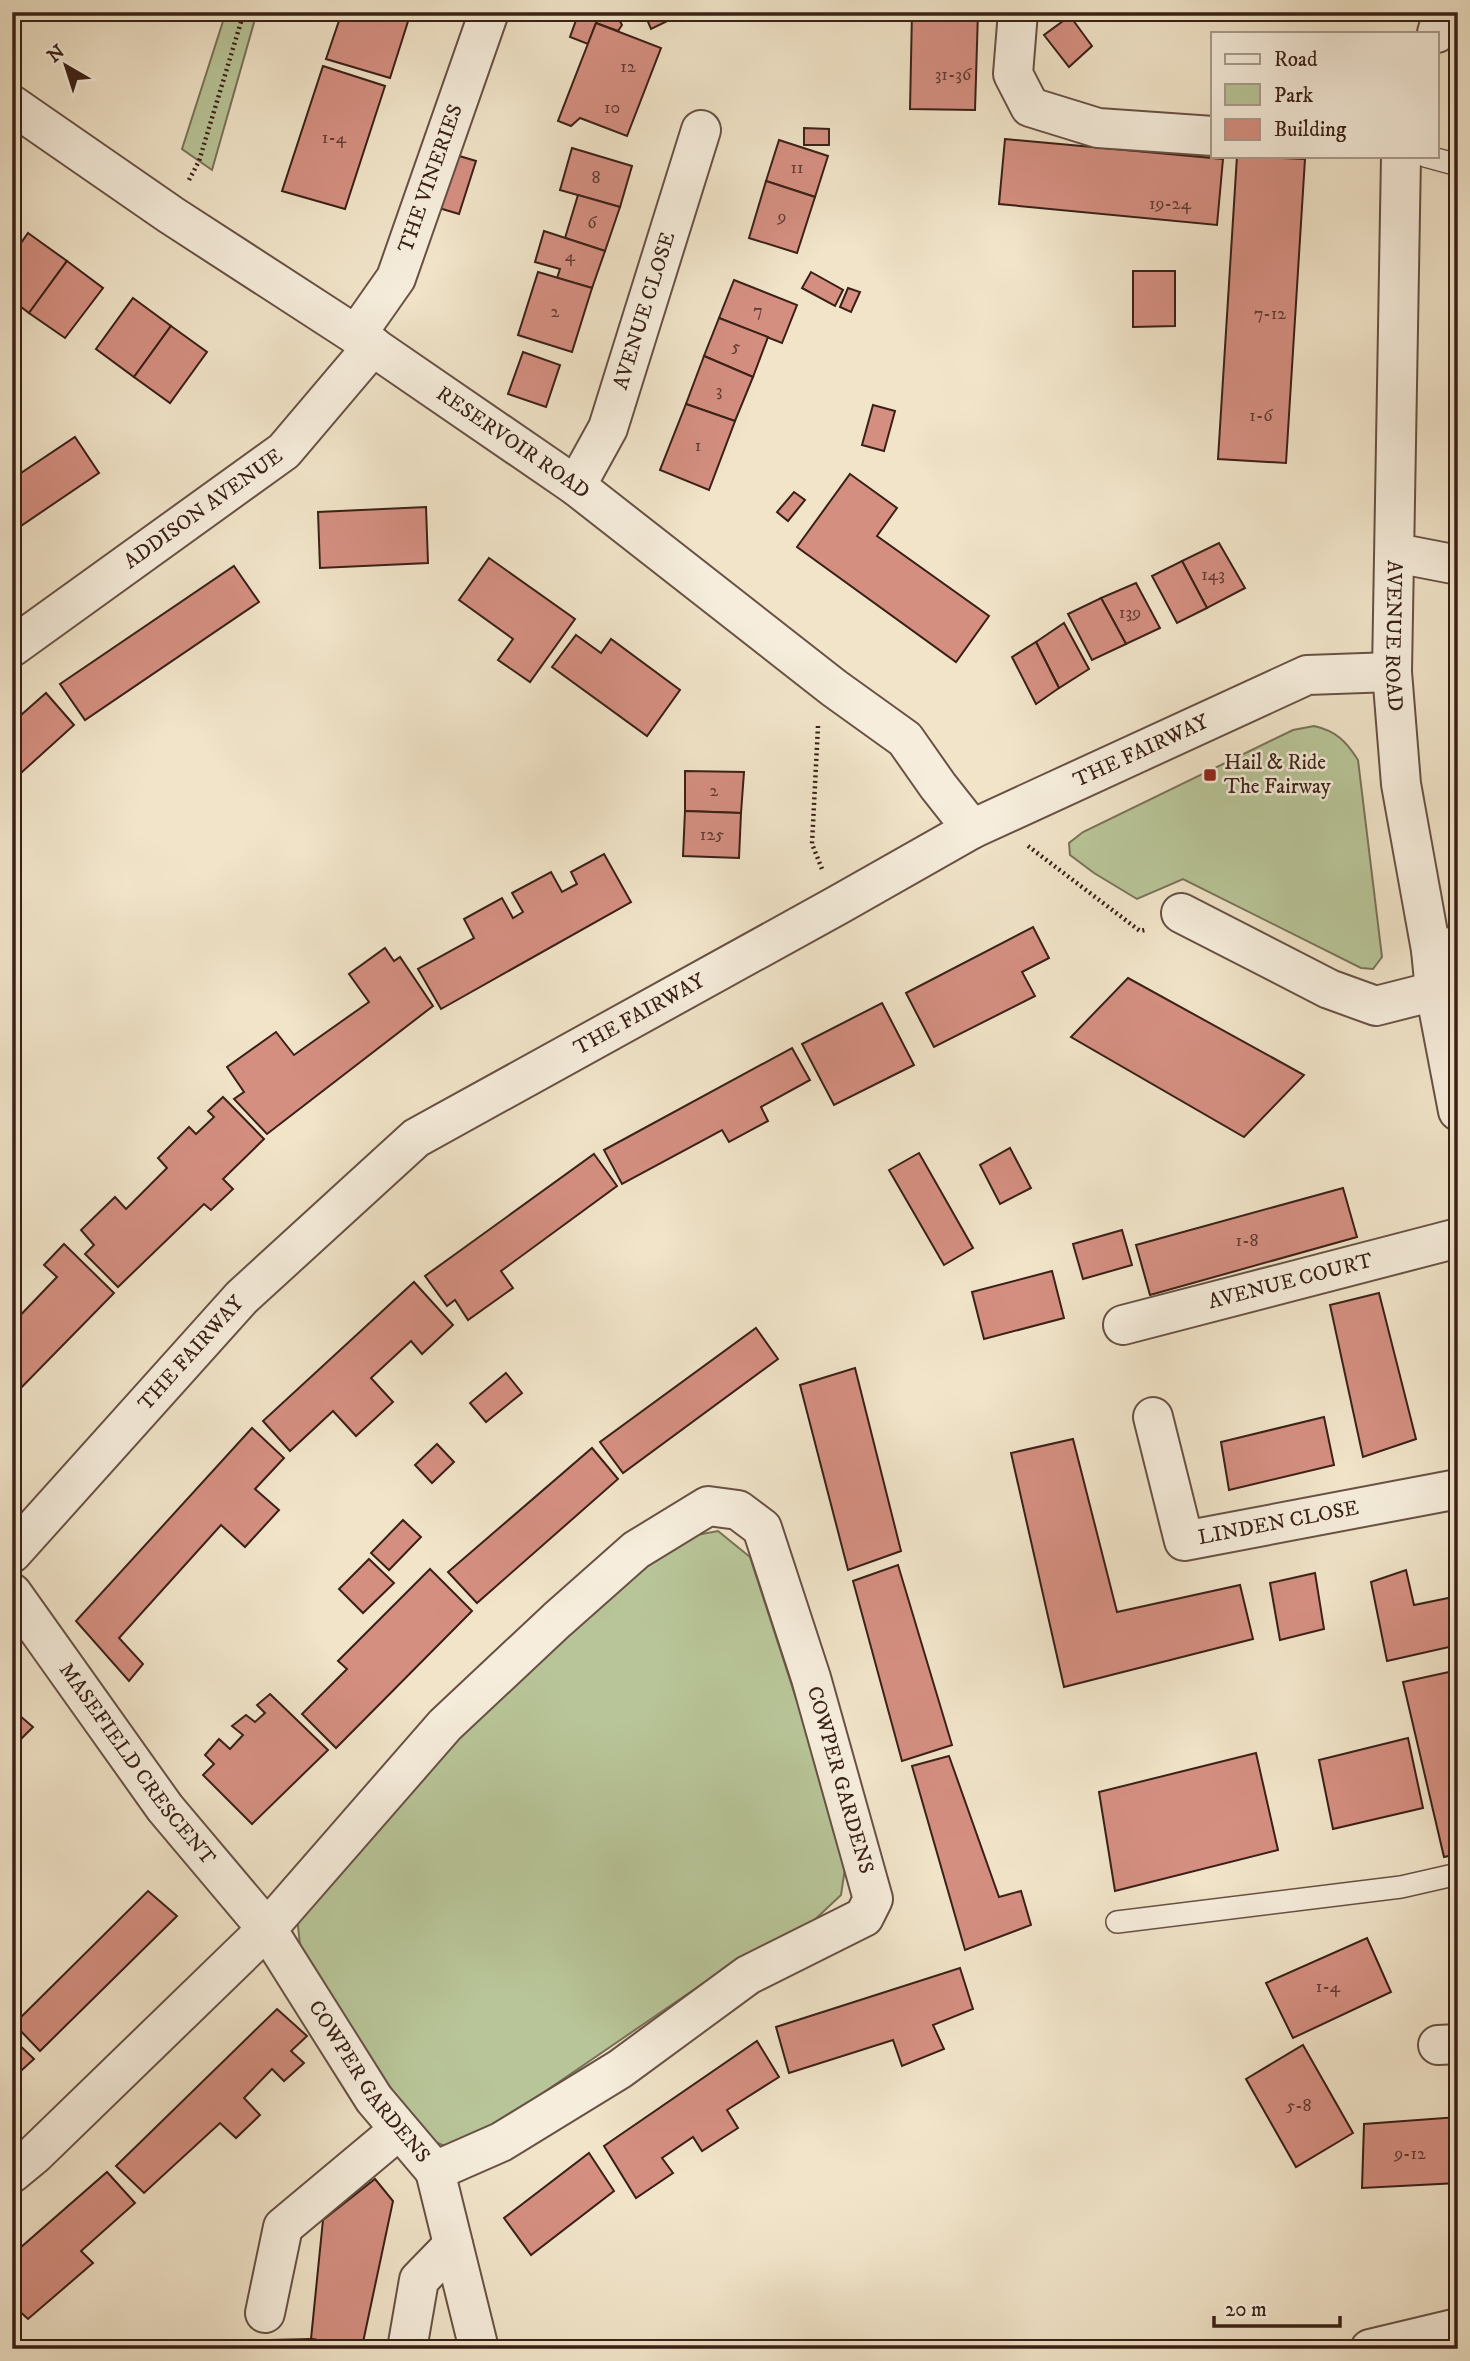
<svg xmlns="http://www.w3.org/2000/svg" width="1470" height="2361" font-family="'IM FELL DW Pica',serif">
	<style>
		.green { fill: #b8c598; stroke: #797258; stroke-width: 2 }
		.building { fill: #d58f81; stroke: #3a2017; stroke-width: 2 }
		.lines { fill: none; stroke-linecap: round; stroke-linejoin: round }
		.service-casing { stroke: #685144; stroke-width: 24 }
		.minor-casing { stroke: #685144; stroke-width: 42 }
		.tertiary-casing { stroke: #685144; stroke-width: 42 }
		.path { stroke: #3a2017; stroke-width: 4.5; stroke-dasharray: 2 3.5; stroke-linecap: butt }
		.service { stroke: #f6eddc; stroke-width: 21 }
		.minor { stroke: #f6eddc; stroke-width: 38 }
		.tertiary { stroke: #f6eddc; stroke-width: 38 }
		.poi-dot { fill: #8f2418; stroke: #f6eddc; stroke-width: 2.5 }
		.labels { text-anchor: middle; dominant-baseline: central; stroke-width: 5; stroke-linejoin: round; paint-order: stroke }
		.number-label { font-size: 18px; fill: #613c32 }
		.street-label { font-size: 21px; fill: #3a2017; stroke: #f6eddc }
		.poi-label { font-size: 21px; fill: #3a2017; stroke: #f6eddc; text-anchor: start }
	</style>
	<rect width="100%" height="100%" fill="#f1e4c9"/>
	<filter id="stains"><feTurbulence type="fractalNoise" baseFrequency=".00286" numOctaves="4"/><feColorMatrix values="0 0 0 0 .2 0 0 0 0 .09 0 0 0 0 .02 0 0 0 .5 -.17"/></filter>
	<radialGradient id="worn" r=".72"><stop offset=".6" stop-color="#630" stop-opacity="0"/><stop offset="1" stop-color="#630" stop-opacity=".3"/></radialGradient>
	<g class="green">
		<polygon points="226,12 257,12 212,170 182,149"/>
		<path d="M1314 726C1336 731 1346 741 1358 760L1382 957 1373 969 1361 968 1183 879 1137 899 1094 873 1070 855 1069 843 1083 832 1293 730Z"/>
		<polygon points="718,1531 750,1557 847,1855 841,1895 807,1927 740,1958 483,2134 447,2147 426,2138 302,1963 297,1917 441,1751 601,1599 686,1537"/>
	</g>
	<g class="building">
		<polygon points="342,12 411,12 390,78 326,59"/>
		<polygon points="579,12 615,12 622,25 618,31 596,23 588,44 570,37"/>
		<polygon points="621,12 686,12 651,29 646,17 622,16"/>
		<polygon points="912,12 978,12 975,110 910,109"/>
		<polygon points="1070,16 1092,46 1069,67 1044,35"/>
		<polygon points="596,23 661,48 627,136 580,118 571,126 558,121"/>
		<polygon points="323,66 385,86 345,209 282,191"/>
		<polygon points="804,128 829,129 829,145 804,145"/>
		<polygon points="1005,139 1223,159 1217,225 999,204"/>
		<polygon points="779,140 828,156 815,197 766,181"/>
		<polygon points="572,148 632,166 620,207 560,190"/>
		<polygon points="456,155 476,161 459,214 439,208"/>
		<polygon points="1237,156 1305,159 1286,463 1218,459"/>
		<polygon points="766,181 815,197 797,253 749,238"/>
		<polygon points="578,195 620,207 605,251 565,238"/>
		<polygon points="544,231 605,251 592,288 557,278 560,269 535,262"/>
		<polygon points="28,233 67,261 29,313 12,300 12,256"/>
		<polygon points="67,261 103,288 65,338 29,313"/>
		<polygon points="1133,271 1175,271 1175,326 1133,327"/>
		<polygon points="538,272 592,288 572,352 518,335"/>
		<polygon points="811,272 843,290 835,306 802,288"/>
		<polygon points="734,280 797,305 782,343 719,318"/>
		<polygon points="848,288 860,292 851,312 840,307"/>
		<polygon points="133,298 171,326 134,377 96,349"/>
		<polygon points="719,318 768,337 753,377 704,356"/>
		<polygon points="171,326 207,352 170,403 134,377"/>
		<polygon points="523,352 560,365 546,407 508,394"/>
		<polygon points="704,356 753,377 735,421 686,404"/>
		<polygon points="686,404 735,421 709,490 660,470"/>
		<polygon points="873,405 895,411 884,451 862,445"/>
		<polygon points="75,437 99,473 12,532 12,479"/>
		<polygon points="850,474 897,508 877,536 989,616 956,662 797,547"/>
		<polygon points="794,492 805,500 788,521 777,512"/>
		<polygon points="426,507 428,563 320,568 318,512"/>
		<polygon points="1219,543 1245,588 1207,608 1182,561"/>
		<polygon points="489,558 575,619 530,682 498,660 513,639 459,600"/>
		<polygon points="1182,561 1207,608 1177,623 1152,576"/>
		<polygon points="234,566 259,602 85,720 60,684"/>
		<polygon points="1136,583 1160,628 1126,644 1101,598"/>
		<polygon points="1101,598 1126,644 1092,660 1068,614"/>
		<polygon points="1064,623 1089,669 1059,688 1036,642"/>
		<polygon points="576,635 601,653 611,639 680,690 647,736 552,667"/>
		<polygon points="1036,642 1059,688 1036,704 1012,657"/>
		<polygon points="46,693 74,725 12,781 12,723"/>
		<polygon points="685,771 744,772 741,813 685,811"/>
		<polygon points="685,811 741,813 739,858 683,856"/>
		<polygon points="604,854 631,902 441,1009 418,969 474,938 464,919 502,898 513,918 523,912 512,893 551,872 562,892 577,884 571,872"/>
		<polygon points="1033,927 1049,958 1022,972 1035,996 934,1047 906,993"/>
		<polygon points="385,948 394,961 400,957 433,1006 267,1134 234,1099 244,1092 227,1067 276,1032 294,1055 369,1002 349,974"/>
		<polygon points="1128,978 1304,1075 1244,1137 1071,1037"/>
		<polygon points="882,1003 914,1065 834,1105 802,1044"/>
		<polygon points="792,1048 810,1080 761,1107 768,1121 729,1142 722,1130 622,1184 604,1150"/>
		<polygon points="223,1097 264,1139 223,1179 233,1189 211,1210 204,1204 118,1287 85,1254 94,1245 81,1230 115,1197 126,1209 167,1168 158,1158 189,1127 196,1134 214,1117 208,1111"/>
		<polygon points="1010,1148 1031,1188 1000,1204 980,1165"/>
		<polygon points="919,1153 973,1248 944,1265 889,1170"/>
		<polygon points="594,1154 617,1186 501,1271 513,1288 468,1320 455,1300 447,1306 425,1276"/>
		<polygon points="1343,1188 1357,1237 1150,1295 1136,1245"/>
		<polygon points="1122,1230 1132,1265 1083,1279 1073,1244"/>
		<polygon points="64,1244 114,1293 12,1397 12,1324 57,1277 44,1265"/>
		<polygon points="1052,1271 1064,1318 984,1339 972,1292"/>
		<polygon points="414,1282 453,1325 422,1354 411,1341 371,1378 393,1402 356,1436 333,1411 290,1451 263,1421"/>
		<polygon points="1379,1293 1416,1439 1363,1457 1330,1305"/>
		<polygon points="756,1328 778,1359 623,1473 600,1442"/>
		<polygon points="855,1368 901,1551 848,1570 800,1385"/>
		<polygon points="506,1373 522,1393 486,1422 470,1403"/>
		<polygon points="1324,1417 1334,1465 1229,1490 1221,1442"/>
		<polygon points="252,1428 284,1458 255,1489 279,1510 245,1547 221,1525 119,1638 143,1664 129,1681 76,1621"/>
		<polygon points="1073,1439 1117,1612 1240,1585 1253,1639 1064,1687 1011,1453"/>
		<polygon points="437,1444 454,1462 432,1483 415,1465"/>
		<polygon points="592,1448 618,1479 477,1603 448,1572"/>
		<polygon points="403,1520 421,1537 389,1570 371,1553"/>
		<polygon points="369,1559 394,1583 363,1613 339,1589"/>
		<polygon points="898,1565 952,1745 902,1761 853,1581"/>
		<polygon points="430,1569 472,1611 336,1748 302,1714 347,1669 338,1661"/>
		<polygon points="1406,1570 1414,1605 1458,1596 1458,1645 1387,1661 1371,1582"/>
		<polygon points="1315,1573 1324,1629 1280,1640 1270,1583"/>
		<polygon points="1458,1670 1458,1854 1444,1857 1403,1682"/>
		<polygon points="270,1694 328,1750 252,1824 203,1775 214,1764 205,1755 219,1739 230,1749 243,1735 232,1726 246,1715 255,1722 265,1713 257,1705"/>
		<polygon points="12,1709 33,1727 12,1748"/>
		<polygon points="1408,1738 1423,1808 1333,1829 1319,1760"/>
		<polygon points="1256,1753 1278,1850 1115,1891 1099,1792"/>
		<polygon points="949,1756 999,1897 1021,1891 1031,1925 965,1950 912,1766"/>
		<polygon points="148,1891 177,1916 40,2051 14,2024"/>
		<polygon points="1367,1938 1391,1992 1293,2038 1266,1983"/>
		<polygon points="960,1968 973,2009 933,2025 944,2049 902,2066 893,2040 789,2073 776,2027"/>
		<polygon points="277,2009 307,2036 291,2051 304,2063 284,2081 272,2069 244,2098 260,2115 236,2138 220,2123 144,2193 116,2166"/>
		<polygon points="12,2038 34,2059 12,2079"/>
		<polygon points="757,2041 779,2077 727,2110 738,2128 702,2151 693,2137 662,2158 673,2173 636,2198 604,2146"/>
		<polygon points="1303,2045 1353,2133 1296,2167 1246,2079"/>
		<polygon points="1458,2117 1458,2183 1362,2188 1364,2124"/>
		<polygon points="589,2153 614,2191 531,2255 504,2218"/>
		<polygon points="107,2172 135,2203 81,2251 93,2263 28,2319 16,2308 12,2311 12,2255"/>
		<polygon points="375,2179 393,2201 362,2347 311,2339 323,2220"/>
		<polygon points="311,2339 362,2347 362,2349 268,2349 270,2340"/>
	</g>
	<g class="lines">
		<g class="service-casing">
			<g id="service">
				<polyline points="1425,156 1458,165"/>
				<polyline points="1117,1922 1401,1887 1458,1874"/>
			</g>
		</g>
		<g class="minor-casing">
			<g id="minor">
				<polyline points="1018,12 1013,74 1030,107 1098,128 1213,136"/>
				<path id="s1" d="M12 105 171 215 356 335 576 486 834 688 905 739 938 786 972 829"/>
				<path id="s2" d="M356 335 396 278 489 12"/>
				<path id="s3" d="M576 486 608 428 701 130"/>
				<polyline points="1396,553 1458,565"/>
				<path id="s4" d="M12 647 284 451 373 346"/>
				<polyline points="1181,913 1329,989 1376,1006 1435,991"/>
				<polyline points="1431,950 1458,946"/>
				<path id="s5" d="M1123 1325 1458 1238"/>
				<path id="s6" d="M1153 1417 1184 1541 1458 1489"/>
				<path id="s7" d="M12 1553 242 1297 416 1138 838 905 972 829 1307 675 1392 672"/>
				<path id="s8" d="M12 1593 165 1808 267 1929 374 2099 435 2171 501 2142 620 2069 748 1975 864 1917 873 1899 811 1678 762 1528 738 1510 708 1506 636 1550 557 1620 445 1725 267 1929 35 2154 12 2173"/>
				<polyline points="1438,2045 1458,2044"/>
				<polyline points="435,2171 479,2349"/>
				<polyline points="265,2313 283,2227 399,2130"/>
				<polyline points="407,2349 419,2280 453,2245"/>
				<polyline points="1370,2349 1458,2328"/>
			</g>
		</g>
		<g class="tertiary-casing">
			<g id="tertiary">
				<polyline points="1437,33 1443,12"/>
				<path id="s9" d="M1401 156 1392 672 1401 784 1431 950 1435 991 1458 1111"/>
			</g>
		</g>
		<g class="path">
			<polyline points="189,180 199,161 244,12"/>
			<polyline points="818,726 812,844 822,869"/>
			<polyline points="1028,846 1140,931 1145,930"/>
		</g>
		<use href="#service" class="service"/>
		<use href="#minor" class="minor"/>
		<use href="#tertiary" class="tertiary"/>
	</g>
	<rect class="poi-dot" x="1203" y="768" width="14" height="14" rx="3.5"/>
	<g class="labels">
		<g class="number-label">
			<text x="628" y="67">12</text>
			<text x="953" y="75">31-36</text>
			<text x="612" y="108">10</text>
			<text x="334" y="138">1-4</text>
			<text x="797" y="168">11</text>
			<text x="596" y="178">8</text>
			<text x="1170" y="204">19-24</text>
			<text x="782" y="217">9</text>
			<text x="592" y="223">6</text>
			<text x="570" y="256">4</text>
			<text x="758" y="311">7</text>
			<text x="555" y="312">2</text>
			<text x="1270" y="314">7-12</text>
			<text x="736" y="347">5</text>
			<text x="719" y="391">3</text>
			<text x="1261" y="416">1-6</text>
			<text x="698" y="446">1</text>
			<text x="1213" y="575">143</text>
			<text x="1130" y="613">139</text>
			<text x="714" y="791">2</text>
			<text x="712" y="835">125</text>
			<text x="1247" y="1241">1-8</text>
			<text x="1328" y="1987">1-4</text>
			<text x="1299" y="2106">5-8</text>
			<text x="1410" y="2154">9-12</text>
		</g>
		<g class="street-label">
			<text stroke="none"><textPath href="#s2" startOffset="175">THE VINERIES</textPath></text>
			<text stroke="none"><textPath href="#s3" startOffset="189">AVENUE CLOSE</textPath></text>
			<text stroke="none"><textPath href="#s1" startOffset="604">RESERVOIR ROAD</textPath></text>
			<text stroke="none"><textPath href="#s4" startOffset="236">ADDISON AVENUE</textPath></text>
			<text stroke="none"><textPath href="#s9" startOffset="480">AVENUE ROAD</textPath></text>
			<text stroke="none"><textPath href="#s7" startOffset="1402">THE FAIRWAY</textPath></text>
			<text stroke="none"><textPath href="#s7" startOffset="835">THE FAIRWAY</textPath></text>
			<text stroke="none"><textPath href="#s5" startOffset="173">AVENUE COURT</textPath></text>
			<text stroke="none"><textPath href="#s7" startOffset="268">THE FAIRWAY</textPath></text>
			<text stroke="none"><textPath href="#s6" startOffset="224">LINDEN CLOSE</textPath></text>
			<text stroke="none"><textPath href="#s8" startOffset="212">MASEFIELD CRESCENT</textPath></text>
			<text transform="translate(840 1780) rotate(74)">COWPER GARDENS</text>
			<text stroke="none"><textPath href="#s8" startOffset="606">COWPER GARDENS</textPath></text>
		</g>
		<g class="poi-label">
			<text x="1224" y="763">Hail &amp; Ride<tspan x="1224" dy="24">The Fairway</tspan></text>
		</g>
	</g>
	<rect width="1470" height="2361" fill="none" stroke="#f1e4c9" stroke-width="42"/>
	<rect x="14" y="14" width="1442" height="2333" fill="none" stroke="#3a2017" stroke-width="3.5"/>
	<rect x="21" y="21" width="1428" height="2319" fill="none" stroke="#3a2017" stroke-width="2"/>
	<rect x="1211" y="32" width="228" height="126" fill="#f6eddc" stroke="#ab9b8d" stroke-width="2"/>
	<rect x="1225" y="54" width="35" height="10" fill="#f6eddc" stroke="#ab9b8d" stroke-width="2"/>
	<text x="1274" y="66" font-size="21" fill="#3a2017">Road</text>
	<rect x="1225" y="84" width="35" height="21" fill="#b8c598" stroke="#ab9b8d" stroke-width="2"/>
	<text x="1274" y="102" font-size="21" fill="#3a2017">Park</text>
	<rect x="1225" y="119" width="35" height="21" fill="#d58f81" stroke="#ab9b8d" stroke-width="2"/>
	<text x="1274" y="136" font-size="21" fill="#3a2017">Building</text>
	<g transform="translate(66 66) rotate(321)" stroke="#f6eddc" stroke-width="5" paint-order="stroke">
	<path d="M0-5L12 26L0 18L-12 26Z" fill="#3a2017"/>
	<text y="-10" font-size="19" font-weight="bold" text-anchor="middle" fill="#3a2017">N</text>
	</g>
	<path d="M1214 2316v10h126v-10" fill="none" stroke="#3a2017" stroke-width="3.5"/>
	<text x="1225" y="2316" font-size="21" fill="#3a2017" stroke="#f6eddc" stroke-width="5" paint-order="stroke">20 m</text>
	<rect width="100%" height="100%" filter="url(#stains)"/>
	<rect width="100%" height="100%" fill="url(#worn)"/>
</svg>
